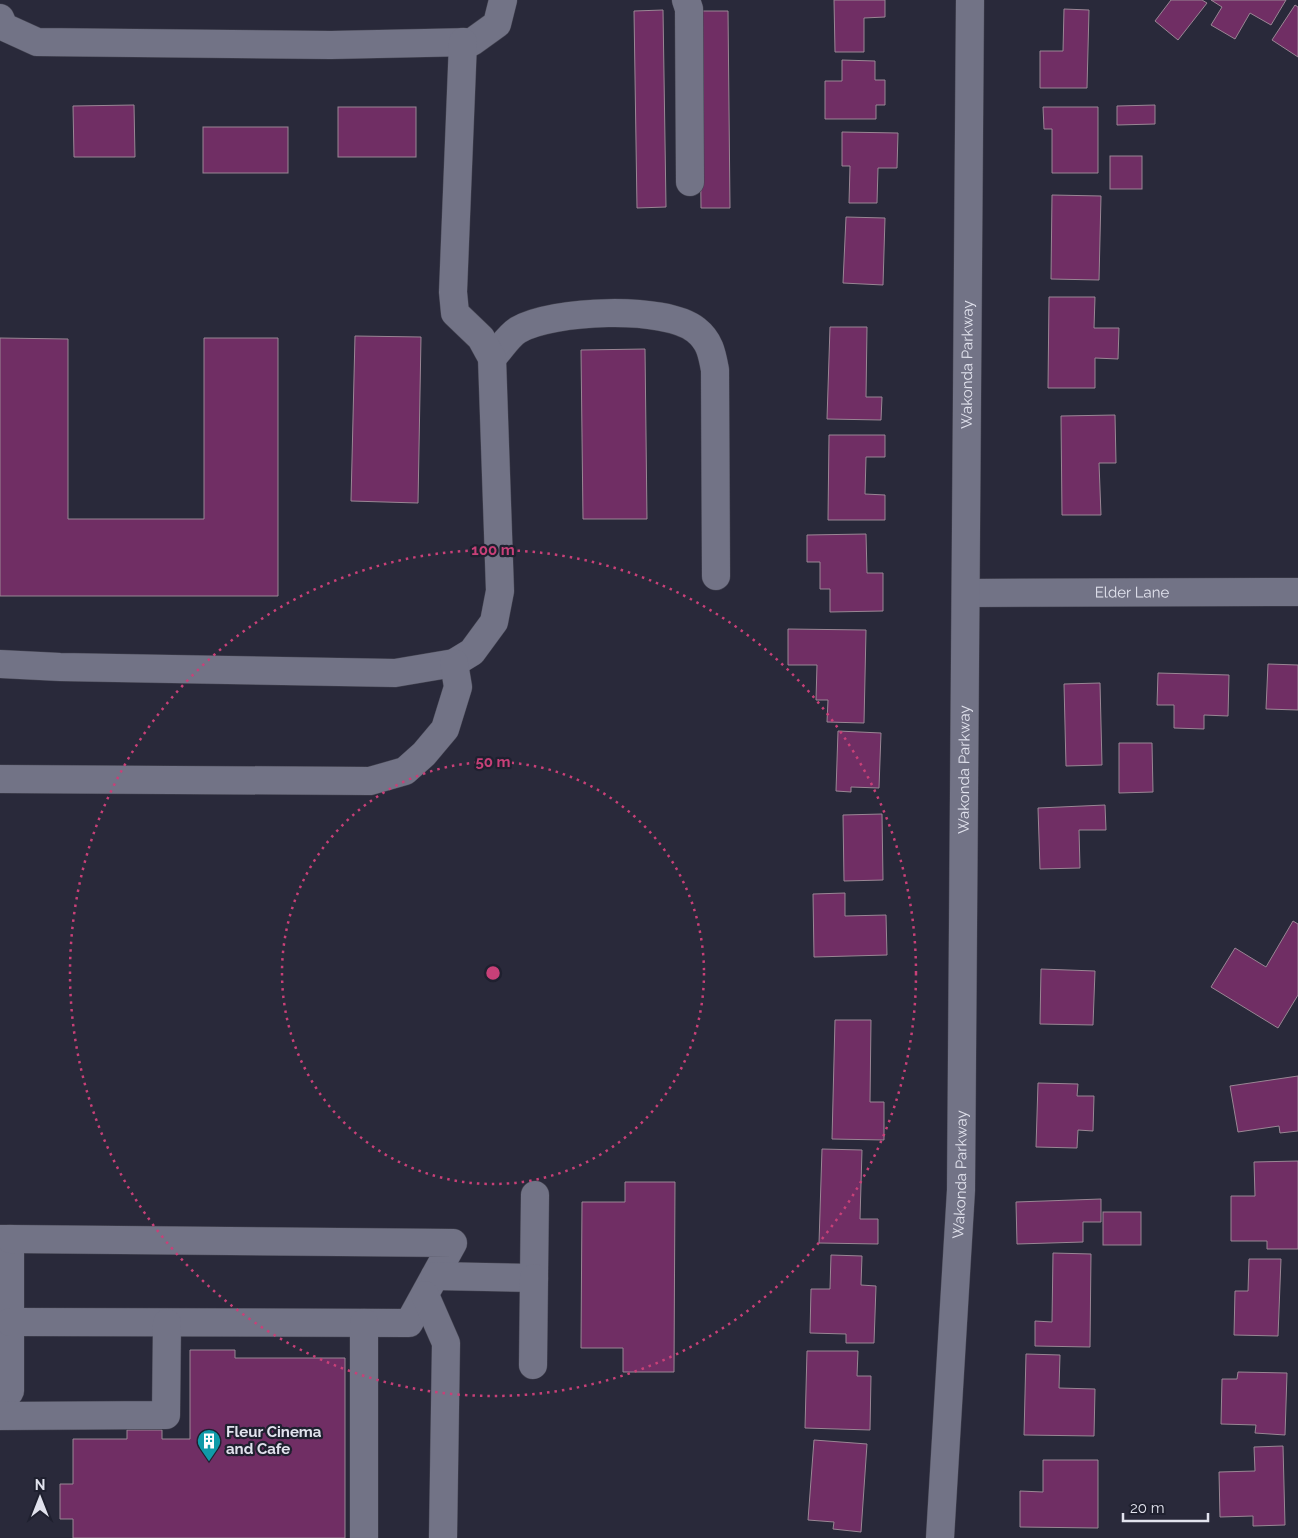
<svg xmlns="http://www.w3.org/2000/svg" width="1298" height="1538" font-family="Raleway,sans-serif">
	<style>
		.building { fill: #702e64; stroke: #998694 }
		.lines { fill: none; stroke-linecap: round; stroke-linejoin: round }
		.minor-casing { stroke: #444451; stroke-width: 29 }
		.minor { stroke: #727386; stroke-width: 28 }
		.ring { fill: none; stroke: #c84078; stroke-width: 2.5; stroke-dasharray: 2.5 5 }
		.labels { text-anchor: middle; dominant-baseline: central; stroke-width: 4.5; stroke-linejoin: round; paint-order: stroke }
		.street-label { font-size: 15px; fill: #e1e2ed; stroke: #1f202f }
		.poi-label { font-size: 15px; font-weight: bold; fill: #e1e2ed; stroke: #1f202f; text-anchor: start }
		.centre { fill: #c84078; stroke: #1f202f; stroke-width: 2.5 }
		.ring-label { font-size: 15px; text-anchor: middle; font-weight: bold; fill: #c84078; stroke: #1f202f; stroke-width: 4.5; stroke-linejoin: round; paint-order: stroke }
	</style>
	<rect width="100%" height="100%" fill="#29293a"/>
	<g class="building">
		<polygon points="834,0 885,0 885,17 864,18 864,52 835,52"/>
		<polygon points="1171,0 1202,0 1207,3 1178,40 1155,21"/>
		<polygon points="1211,0 1286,0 1271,25 1250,13 1235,39 1211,25 1222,7"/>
		<polygon points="1295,5 1298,7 1298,57 1272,40"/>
		<polygon points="1064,9 1089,10 1087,88 1040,88 1040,51 1063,51"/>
		<polygon points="663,10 666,207 637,208 634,11"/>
		<polygon points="699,11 728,11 730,208 701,208"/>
		<polygon points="842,60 875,61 875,80 885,80 885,105 876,105 876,119 825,119 825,81 842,81"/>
		<polygon points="134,105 135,157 74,157 73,106"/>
		<polygon points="1155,105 1155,124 1117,125 1117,106"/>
		<rect x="338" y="107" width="78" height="50"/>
		<polygon points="1043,107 1098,107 1098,173 1052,173 1052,129 1044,129"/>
		<rect x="203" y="127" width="85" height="46"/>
		<polygon points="842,132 898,133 897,168 878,168 877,203 849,203 850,166 842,166"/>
		<rect x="1110" y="156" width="32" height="33"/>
		<polygon points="1052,195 1101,196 1099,280 1051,279"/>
		<polygon points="846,217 885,218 883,285 843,283"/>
		<polygon points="1049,297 1095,297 1094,328 1119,328 1118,359 1095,358 1095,388 1048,388"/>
		<polygon points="830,327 867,327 866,397 882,397 881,420 827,419"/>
		<polygon points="355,336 421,337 418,503 351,501"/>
		<polygon points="0,338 68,339 68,519 204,519 204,338 278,338 278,596 0,596"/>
		<polygon points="645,349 647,519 583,519 581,350"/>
		<polygon points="1115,415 1116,463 1099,463 1101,515 1062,515 1061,416"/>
		<polygon points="829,435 885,435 885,457 866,457 865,494 885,495 885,520 828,520"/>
		<polygon points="866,534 867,573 883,573 883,611 830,612 830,589 820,589 820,562 807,562 807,535"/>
		<polygon points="788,629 866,630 864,723 827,722 828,700 816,700 817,665 788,665"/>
		<polygon points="1268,664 1298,665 1298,710 1266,709"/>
		<polygon points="1158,673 1229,675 1228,716 1204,715 1204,729 1174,728 1174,705 1157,705"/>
		<polygon points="1100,683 1102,765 1066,766 1064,684"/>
		<polygon points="838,731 881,733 879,788 851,787 851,792 836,791"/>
		<polygon points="1119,743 1152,743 1153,792 1119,793"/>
		<polygon points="1105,805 1106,830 1079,830 1080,868 1040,869 1038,808"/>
		<polygon points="882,814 883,880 844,881 843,815"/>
		<polygon points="845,893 845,916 886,915 887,955 814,957 813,894"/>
		<polygon points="1293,921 1298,924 1298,995 1278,1028 1211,987 1235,948 1266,967"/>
		<polygon points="1041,969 1095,971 1093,1025 1040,1024"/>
		<polygon points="835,1020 871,1020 870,1102 884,1102 884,1140 832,1139"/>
		<polygon points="1298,1076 1298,1131 1280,1133 1279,1126 1238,1132 1230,1086"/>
		<polygon points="1038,1083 1078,1084 1077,1096 1094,1096 1093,1131 1078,1130 1077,1148 1036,1147"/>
		<polygon points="822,1149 862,1150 860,1219 878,1219 878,1244 819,1243"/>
		<polygon points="1298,1161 1298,1249 1267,1249 1267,1241 1231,1241 1231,1196 1255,1196 1254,1162"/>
		<polygon points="625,1182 675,1182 674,1372 623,1372 623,1348 581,1348 582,1202 625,1202"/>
		<polygon points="1101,1199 1101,1222 1083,1222 1083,1242 1017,1244 1016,1202"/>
		<rect x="1103" y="1212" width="38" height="33"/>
		<polygon points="1053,1253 1091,1254 1090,1347 1035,1346 1035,1321 1052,1322"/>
		<polygon points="831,1255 862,1256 861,1285 876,1286 874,1343 846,1343 846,1334 810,1333 811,1289 830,1289"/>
		<polygon points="1249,1259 1281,1259 1278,1336 1234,1335 1235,1291 1248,1291"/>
		<polygon points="190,1350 235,1350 235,1358 345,1358 345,1538 73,1538 73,1519 60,1519 60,1484 73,1484 73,1439 127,1439 127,1430 162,1430 162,1439 190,1439"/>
		<polygon points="807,1351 858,1351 857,1376 871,1376 870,1430 805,1428"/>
		<polygon points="1026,1354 1060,1355 1059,1388 1095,1389 1094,1436 1024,1435"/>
		<polygon points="1238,1372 1287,1373 1285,1435 1255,1433 1256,1425 1221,1424 1222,1379 1237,1379"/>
		<polygon points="814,1440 867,1444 861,1532 833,1529 834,1522 808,1520"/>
		<polygon points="1283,1446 1285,1525 1253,1526 1253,1516 1220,1517 1219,1472 1255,1471 1254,1447"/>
		<polygon points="1043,1460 1098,1460 1098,1528 1020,1527 1020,1491 1043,1492"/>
	</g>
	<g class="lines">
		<g class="minor-casing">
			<g id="minor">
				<polyline points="686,0 689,9 690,182"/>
				<polyline points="0,18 4,27 37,42 331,45 472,42 497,24 503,0"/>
				<path d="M492 358C500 350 508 336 518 330 552 310 665 305 696 330 710 341 712 354 715 370L716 576"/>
				<path id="s1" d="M966 593 1298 592"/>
				<polyline points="0,664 60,667 395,673 454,663 472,652 494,622 500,591 492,358 481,338 455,313 453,292 463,42"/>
				<polyline points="0,779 370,781 405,771 424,754 445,729 458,687 454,663"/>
				<polyline points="0,1239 10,1239 10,1391 0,1405"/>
				<polyline points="10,1239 453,1243 409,1323 10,1322"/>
				<polyline points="435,1276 534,1278 535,1195"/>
				<polyline points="425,1295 446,1343 443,1538"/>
				<polyline points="364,1323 364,1538"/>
				<polyline points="533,1365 534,1278"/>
				<polyline points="0,1416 166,1415 167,1323"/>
				<path id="s2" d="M940 1538 961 1190 970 0"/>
			</g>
		</g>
		<use href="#minor" class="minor"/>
	</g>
	<g class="ring">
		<circle cx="493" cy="973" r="211"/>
		<circle cx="493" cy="973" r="423"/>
	</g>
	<defs>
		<g id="building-pin" transform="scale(1.25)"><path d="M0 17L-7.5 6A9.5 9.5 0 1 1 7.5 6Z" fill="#0f9aa8" stroke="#1f202f"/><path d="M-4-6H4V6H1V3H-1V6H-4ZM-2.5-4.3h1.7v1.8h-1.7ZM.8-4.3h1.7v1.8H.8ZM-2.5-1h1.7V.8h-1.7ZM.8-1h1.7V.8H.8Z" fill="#fff"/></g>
	</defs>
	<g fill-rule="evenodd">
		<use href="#building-pin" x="209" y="1441"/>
	</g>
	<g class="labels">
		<g class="street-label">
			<text stroke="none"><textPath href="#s2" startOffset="1174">Wakonda Parkway</textPath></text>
			<text stroke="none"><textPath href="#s1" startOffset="166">Elder Lane</textPath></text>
			<text stroke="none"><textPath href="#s2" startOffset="769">Wakonda Parkway</textPath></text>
			<text stroke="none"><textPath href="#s2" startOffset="364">Wakonda Parkway</textPath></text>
		</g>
		<g class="poi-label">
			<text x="226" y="1432">Fleur Cinema<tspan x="226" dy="17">and Cafe</tspan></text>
		</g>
	</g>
	<circle cx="493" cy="973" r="8" class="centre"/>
	<g class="ring-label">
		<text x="493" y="555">100 m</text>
		<text x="493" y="767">50 m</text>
	</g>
	<g transform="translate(40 1498)" stroke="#1f202f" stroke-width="4" paint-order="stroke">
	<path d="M0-4L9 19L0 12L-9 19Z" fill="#e1e2ed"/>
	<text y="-8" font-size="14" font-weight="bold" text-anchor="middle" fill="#e1e2ed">N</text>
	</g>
	<path d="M1123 1513v8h85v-8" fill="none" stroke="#e1e2ed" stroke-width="2.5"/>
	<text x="1130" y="1513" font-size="15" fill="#e1e2ed" stroke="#1f202f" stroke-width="4" paint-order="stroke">20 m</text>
</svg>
